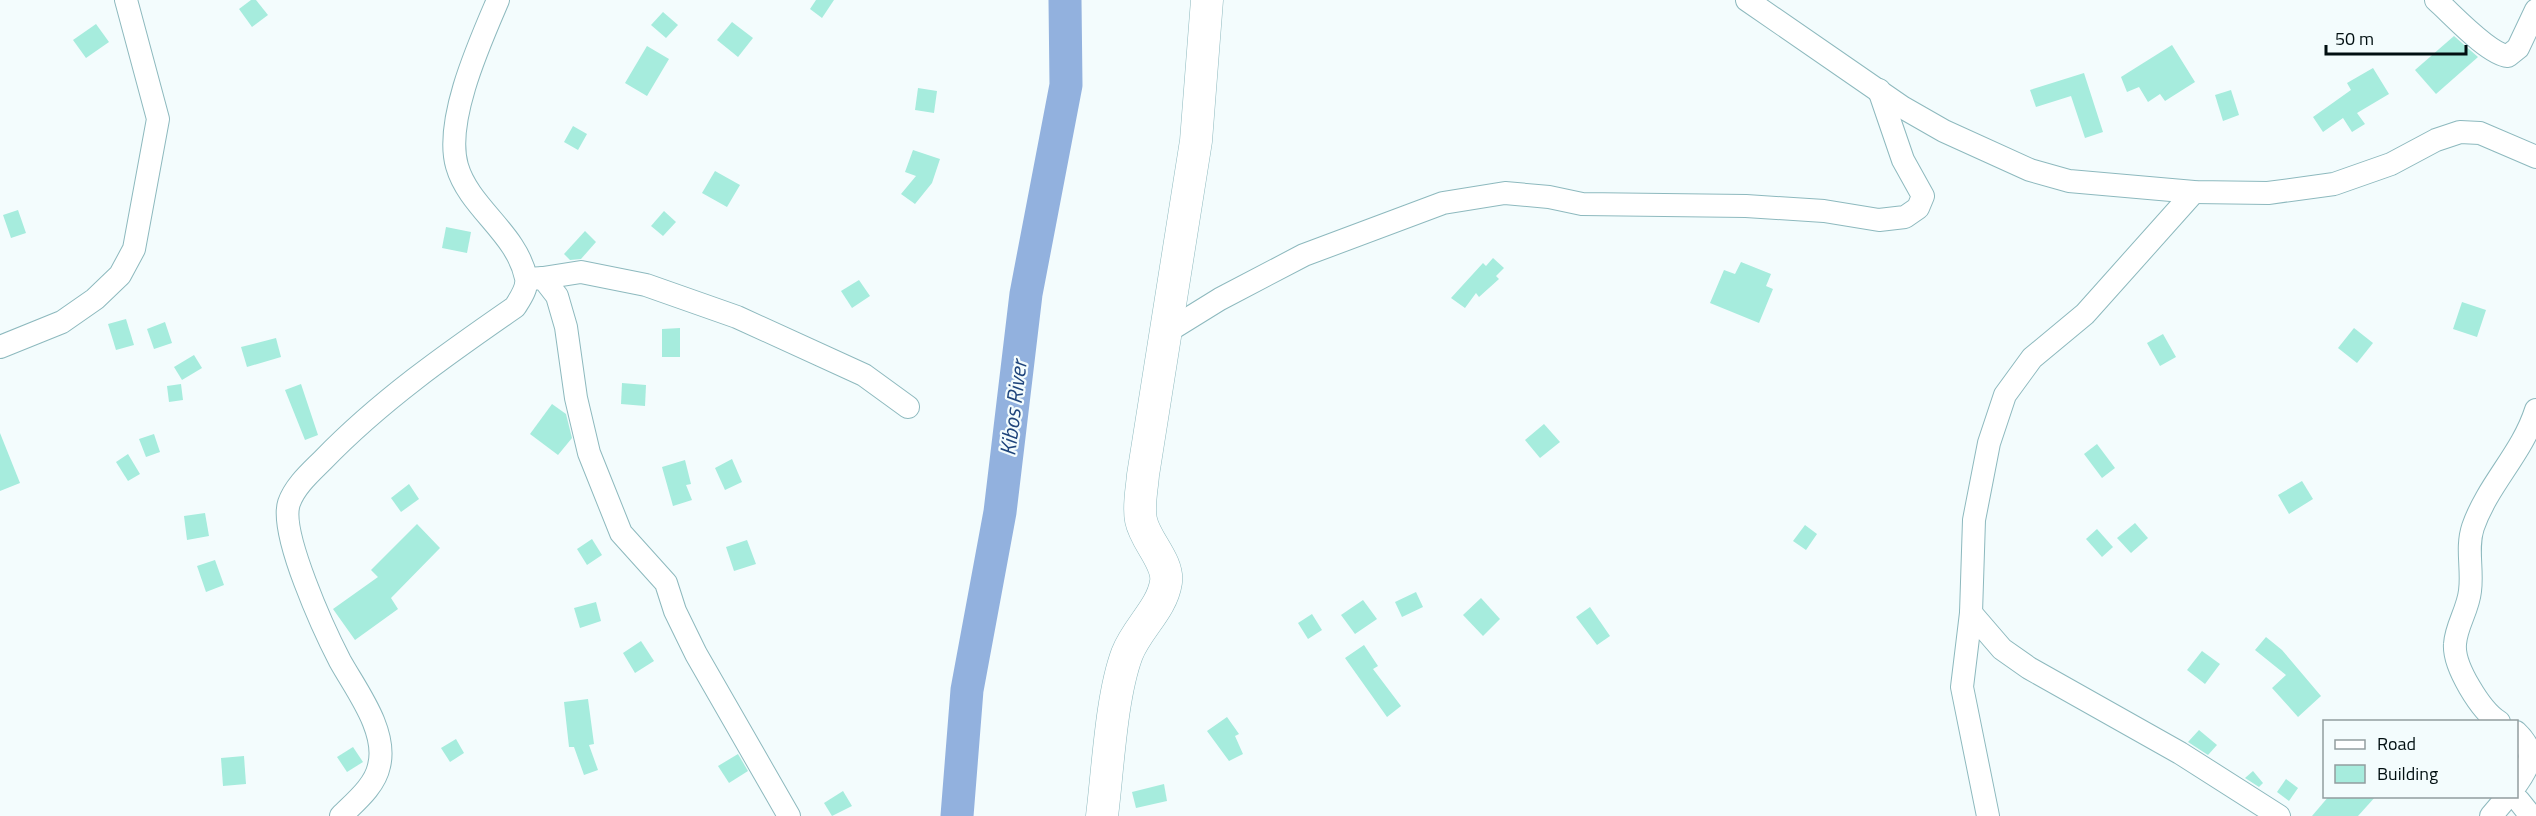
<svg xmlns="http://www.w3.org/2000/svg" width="2536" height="816" font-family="'Titillium Web',sans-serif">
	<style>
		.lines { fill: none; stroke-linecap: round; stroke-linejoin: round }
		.river { stroke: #92b1de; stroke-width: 33 }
		.building { fill: #a6ecdd }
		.street-casing { stroke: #8db9be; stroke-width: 24 }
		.secondary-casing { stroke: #8db9be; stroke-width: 33 }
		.street { stroke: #fff; stroke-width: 22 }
		.secondary { stroke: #fff; stroke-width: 32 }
		.labels { text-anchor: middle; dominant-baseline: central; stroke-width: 4.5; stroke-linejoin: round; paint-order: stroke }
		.water-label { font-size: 22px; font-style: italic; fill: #1e447b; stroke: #f3fcfd }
	</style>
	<rect width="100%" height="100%" fill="#f3fcfd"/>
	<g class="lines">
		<polyline class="river" points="957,816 967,690 1000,512 1026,294 1066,85 1065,0"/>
	</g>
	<g class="building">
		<polygon points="251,0 256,0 268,15 252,27 239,9"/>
		<polygon points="816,0 834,0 822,18 810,9"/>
		<polygon points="663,12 678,25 666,38 651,25"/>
		<polygon points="732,22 753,38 738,57 717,40"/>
		<polygon points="96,24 109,42 86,58 73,40"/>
		<polygon points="2454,36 2478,57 2436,94 2415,70"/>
		<polygon points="2172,45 2195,82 2165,101 2160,94 2148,102 2139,87 2127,92 2121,77"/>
		<polygon points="647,46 669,59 647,96 625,83"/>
		<polygon points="2373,68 2389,94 2357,113 2365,124 2352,132 2343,118 2323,132 2313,117 2351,90 2347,83"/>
		<polygon points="2084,73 2103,132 2085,138 2071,96 2036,107 2030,90"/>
		<polygon points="918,88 937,91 934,113 915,110"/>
		<polygon points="2231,90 2239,115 2223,121 2215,95"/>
		<polygon points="573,126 587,134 578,150 564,142"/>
		<polygon points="913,150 940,159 932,183 915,204 901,194 916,176 905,172"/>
		<polygon points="715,171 740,185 727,207 702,193"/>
		<polygon points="18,210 26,233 11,238 3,215"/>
		<polygon points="664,211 676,222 663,236 651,226"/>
		<polygon points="446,227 471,232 467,253 442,248"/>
		<polygon points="585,231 596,242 581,259 570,260 564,254"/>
		<polygon points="1493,258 1504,268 1496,276 1499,279 1479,297 1476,293 1465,308 1451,298 1483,263 1486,266"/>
		<polygon points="1741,262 1771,274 1766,286 1773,289 1759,323 1710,303 1724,270 1735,274"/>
		<polygon points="859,280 870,296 852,308 841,291"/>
		<polygon points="2462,302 2486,310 2477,337 2453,329"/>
		<polygon points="126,319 134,345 116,350 108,324"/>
		<polygon points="165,322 172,343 154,349 147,329"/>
		<polygon points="680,328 680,357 662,357 662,329"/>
		<polygon points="2354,328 2373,343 2357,363 2338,348"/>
		<polygon points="2163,334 2176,357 2160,366 2147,343"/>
		<polygon points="276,338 281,357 247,367 241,347"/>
		<polygon points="194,355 202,368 182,380 174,367"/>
		<polygon points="622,383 646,385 645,406 621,404"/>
		<polygon points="181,384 183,400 169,402 167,386"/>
		<polygon points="301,384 318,435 305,440 285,390"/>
		<polygon points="552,404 566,414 572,438 558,455 530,434"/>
		<polygon points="1544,424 1560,442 1540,458 1525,440"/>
		<polygon points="0,433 20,483 0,491"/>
		<polygon points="154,434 160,452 146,457 139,439"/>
		<polygon points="2097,444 2115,468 2102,478 2084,454"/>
		<polygon points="128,454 140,474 128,481 116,462"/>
		<polygon points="732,459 742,482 725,490 715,468"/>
		<polygon points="685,460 691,484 686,485 692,500 673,506 662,467"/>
		<polygon points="2302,481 2313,499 2289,514 2278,495"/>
		<polygon points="409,484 419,499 401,512 391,498"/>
		<polygon points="205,513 209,536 187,540 184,516"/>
		<polygon points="2135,523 2148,538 2131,553 2117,538"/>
		<polygon points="417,524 440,548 391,598 398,609 355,640 333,609 378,577 371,570"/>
		<polygon points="1805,525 1817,534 1806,550 1793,541"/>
		<polygon points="2097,529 2113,547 2102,557 2086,539"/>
		<polygon points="592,539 602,555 587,565 577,549"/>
		<polygon points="747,540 756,564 734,571 726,547"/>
		<polygon points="215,560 224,585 206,592 197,566"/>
		<polygon points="1416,592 1423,607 1402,617 1395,602"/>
		<polygon points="1481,598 1500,619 1483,636 1463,615"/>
		<polygon points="1363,600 1377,619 1355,634 1341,615"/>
		<polygon points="596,602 601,621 580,628 574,608"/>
		<polygon points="1590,607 1610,636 1597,645 1576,617"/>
		<polygon points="1312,614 1322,630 1308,639 1298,623"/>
		<polygon points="2266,637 2282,650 2321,696 2298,717 2272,688 2286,675 2255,650"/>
		<polygon points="641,641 654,661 635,673 623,653"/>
		<polygon points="1364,645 1378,666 1373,669 1401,706 1387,717 1345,658"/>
		<polygon points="2202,651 2220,664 2205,684 2187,670"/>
		<polygon points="588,699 594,744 589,745 598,770 584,775 574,747 569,747 564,702"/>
		<polygon points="1227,717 1239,734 1235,736 1243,754 1229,761 1207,731"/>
		<polygon points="2199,730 2217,745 2208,755 2188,742"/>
		<polygon points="456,739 464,753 450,762 441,748"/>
		<polygon points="353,747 363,762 347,772 337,757"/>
		<polygon points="738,754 748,771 729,783 718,766"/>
		<polygon points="244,756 246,784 223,786 221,758"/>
		<polygon points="2253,771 2263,783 2259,787 2245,778"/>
		<polygon points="2286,779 2298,788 2289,801 2277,792"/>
		<polygon points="1164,784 1167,801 1136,808 1132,792"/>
		<polygon points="843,791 852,806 832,816 824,803"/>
		<polygon points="2329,796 2376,796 2358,816 2312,816"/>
	</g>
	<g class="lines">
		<g class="street-casing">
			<g id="street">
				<polyline points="1747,0 1902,107 1944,131 2030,170 2069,181 2194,192 2268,193 2334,184 2391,164 2436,140 2460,132 2480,133 2536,157"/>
				<path d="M2436 0C2452 14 2488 54 2508 56L2518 48 2536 10"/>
				<polyline points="543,278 581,272 646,285 737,317 864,375 908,407"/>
				<polyline points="527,279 543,278 557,296 566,327 576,398 589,453 621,533 666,583 675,611 696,654 789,816"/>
				<polyline points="1165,333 1220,299 1304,255 1443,203 1505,193 1549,197 1582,204 1746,206 1824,211 1879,220 1905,217 1918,208 1923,196 1903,160 1879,90"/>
				<polyline points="0,347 62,322 95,299 120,275 134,249 158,119 126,0"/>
				<polyline points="1971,613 2002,649 2029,668 2180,753 2279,816"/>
				<path d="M2499 722C2481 711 2453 666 2455 644 2456 626 2468 610 2470 591 2473 570 2466 548 2473 527 2488 484 2522 454 2536 410"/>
				<path d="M2516 732C2536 751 2532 763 2516 785"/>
				<polyline points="2519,801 2531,816"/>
				<path d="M341 816C355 802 375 786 379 766 388 731 356 690 340 661 325 632 279 533 289 503 295 486 310 473 323 460 380 401 447 354 515 307 520 299 528 288 526 278 517 233 469 208 457 166 444 121 480 42 498 0"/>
				<polyline points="1988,816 1962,687 1971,613 1974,520 1989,443 2005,395 2032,358 2085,314 2194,192"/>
				<polyline points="2491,816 2508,796"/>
			</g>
		</g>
		<g class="secondary-casing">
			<path id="secondary" d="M1102 816C1108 769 1111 697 1127 654 1137 628 1162 609 1166 582 1169 562 1145 541 1141 520 1138 506 1142 489 1143 475L1196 141 1207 0"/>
		</g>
		<use href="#street" class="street"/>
		<use href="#secondary" class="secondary"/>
	</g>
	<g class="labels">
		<g class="water-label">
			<text transform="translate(1013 408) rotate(-83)">Kibos River</text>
		</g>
	</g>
	<rect x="2323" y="720" width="195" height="78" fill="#f3fcfd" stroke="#929d9f" stroke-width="1.5"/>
	<rect x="2335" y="740" width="30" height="9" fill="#ffffff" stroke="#929d9f" stroke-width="1.5"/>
	<text x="2377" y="750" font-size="18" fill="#010f11">Road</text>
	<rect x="2335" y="765" width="30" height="18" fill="#a6ecdd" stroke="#929d9f" stroke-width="1.5"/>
	<text x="2377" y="780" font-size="18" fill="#010f11">Building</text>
	<path d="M2326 45v9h140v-9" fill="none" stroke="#010f11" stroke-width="3"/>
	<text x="2335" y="45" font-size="18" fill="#010f11" stroke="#f3fcfd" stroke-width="4.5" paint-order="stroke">50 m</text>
</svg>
